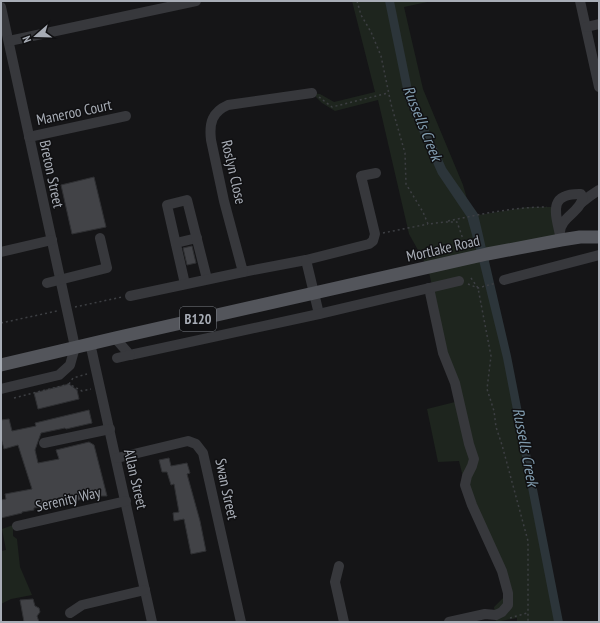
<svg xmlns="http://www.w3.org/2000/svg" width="600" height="623" font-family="'PT Sans Narrow',sans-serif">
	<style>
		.green { fill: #1e251e }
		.water { fill: #2c353a }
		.building { fill: #424347; stroke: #2f3033 }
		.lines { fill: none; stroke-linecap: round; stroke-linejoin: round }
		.path { stroke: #3d3f43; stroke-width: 1.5; stroke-dasharray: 2 3; stroke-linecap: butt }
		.minor { stroke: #37383c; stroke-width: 10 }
		.major { stroke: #53555b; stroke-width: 13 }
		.labels { text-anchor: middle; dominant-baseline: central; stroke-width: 3; stroke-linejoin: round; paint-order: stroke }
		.shield { fill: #101012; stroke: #7a7e85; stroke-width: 1 }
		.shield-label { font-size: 14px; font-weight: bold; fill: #a8adb6 }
		.street-label { font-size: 15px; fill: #a8adb6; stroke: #101012 }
		.water-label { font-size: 16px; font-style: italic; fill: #819caf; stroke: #101012 }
	</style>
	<rect width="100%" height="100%" fill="#151517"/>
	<g class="green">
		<polygon points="352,1 432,1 404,7 423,89 463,185 472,216 528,207 552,207 561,240 483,255 560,622 517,622 517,618 496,622 494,607 508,593 465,485 459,461 438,462 427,409 463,400 447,352 428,268 409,234 378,100 335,111 322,103 312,93 320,94 334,102 375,92"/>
		<polygon points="13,525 13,536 17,539 20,567 32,595 11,599 1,604 1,551 6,550 2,529"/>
	</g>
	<polygon class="water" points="385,1 394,1 413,95 446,168 478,214 511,356 563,622 554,622 503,358 478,256 467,217 438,174 405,99"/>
	<g class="building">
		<polygon points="94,177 106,227 72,234 61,185"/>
		<polygon points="192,246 196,263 187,265 183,248"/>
		<polygon points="69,384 77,390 79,399 38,409 34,393"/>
		<polygon points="89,410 92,423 66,429 65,428 41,433 35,450 38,463 59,459 56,450 89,442 94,445 107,496 96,496 57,505 34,508 34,510 22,512 22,513 1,518 1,500 6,499 5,494 32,489 18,445 4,449 1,438 1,420 9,419 12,431 36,426 35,423"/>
		<polygon points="169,458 171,466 187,463 190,473 187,474 200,521 206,551 191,554 184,519 174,521 173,513 179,512 174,484 171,485 167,472 162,472 159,460"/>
		<polygon points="33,599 35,606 39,608 40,612 37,616 39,622 24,622 20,600"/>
	</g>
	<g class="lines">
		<g class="path">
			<polyline points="357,1 361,15 371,32 381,56 391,104 405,153 406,184 423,212 428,224 445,222 457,222 464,242"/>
			<polyline points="319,97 332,107 388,93"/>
			<path d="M448 221C481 214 514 207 547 207"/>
			<polyline points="383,233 428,224"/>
			<polyline points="471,278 478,288 491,356 487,389 494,411 496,427 502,445 528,541 528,622"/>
			<polyline points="468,284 478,288 496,283"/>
			<polyline points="75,307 122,297"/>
			<polyline points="1,323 57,311"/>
			<polyline points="69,384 73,378 87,374"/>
			<polyline points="14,398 69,384 82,391 91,389"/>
			<polyline points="510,618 527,613"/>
		</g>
		<g class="minor">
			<polyline points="580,1 599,87"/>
			<polyline points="1,7 75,347 70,365 59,375 1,389"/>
			<polyline points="586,27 599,24"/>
			<polyline points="9,41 196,1"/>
			<path d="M312 93 228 105C212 112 209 123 211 140L224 201 243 272 306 260 369 244 373 241 375 234 361 176 376 173"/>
			<polyline points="29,137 126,116"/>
			<polyline points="581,203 590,196 599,190"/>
			<path d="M560 232C561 217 579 213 583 198L581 194C545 193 557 217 561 240"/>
			<polyline points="176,243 197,238"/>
			<polyline points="1,252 52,240"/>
			<polyline points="306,260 319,314"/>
			<polyline points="504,280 599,255"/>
			<polyline points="47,283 107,268 100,238"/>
			<polyline points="185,284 167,205 187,200 207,279"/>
			<polyline points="429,288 443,353 455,383 469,444 474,459 472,466 467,476 465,485 472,505 502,571 508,593 508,605 502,612 496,615 485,614 449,622"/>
			<polyline points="130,296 243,272"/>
			<polyline points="115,338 130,355 319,314 459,281"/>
			<polyline points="90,343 152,622"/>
			<polyline points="117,358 130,355"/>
			<polyline points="44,443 110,429"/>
			<polyline points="117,458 188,441 196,444 203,453 241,622"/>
			<polyline points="17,526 126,501"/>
			<polyline points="339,566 335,582 344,622"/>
			<polyline points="70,613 82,605 145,590"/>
		</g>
		<polyline class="major" points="1,365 115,338 487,254 561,240 580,237 599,237"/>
	</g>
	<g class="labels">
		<rect class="shield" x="180" y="307" width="36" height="24" rx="3"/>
		<g class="shield-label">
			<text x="198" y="319">B120</text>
		</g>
		<g class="street-label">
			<text transform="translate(74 112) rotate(-12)">Maneroo Court</text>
			<text transform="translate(234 172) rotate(77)">Roslyn Close</text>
			<text transform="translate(52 174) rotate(78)">Breton Street</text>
			<text transform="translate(443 248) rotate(-13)">Mortlake Road</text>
			<text transform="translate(136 479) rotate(77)">Allan Street</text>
			<text transform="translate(227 489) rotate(78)">Swan Street</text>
			<text transform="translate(68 499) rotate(-13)">Serenity Way</text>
		</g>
		<g class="water-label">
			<text transform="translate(423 123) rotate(68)">Russells Creek</text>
			<text transform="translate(526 447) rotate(79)">Russells Creek</text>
		</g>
	</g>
	<rect width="600" height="623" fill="none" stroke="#a8adb6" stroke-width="4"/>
	<g transform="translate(36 36) rotate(250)" stroke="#101012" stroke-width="3" paint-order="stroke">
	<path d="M0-3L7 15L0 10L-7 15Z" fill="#a8adb6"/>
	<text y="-6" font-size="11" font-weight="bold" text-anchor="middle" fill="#a8adb6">N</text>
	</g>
</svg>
